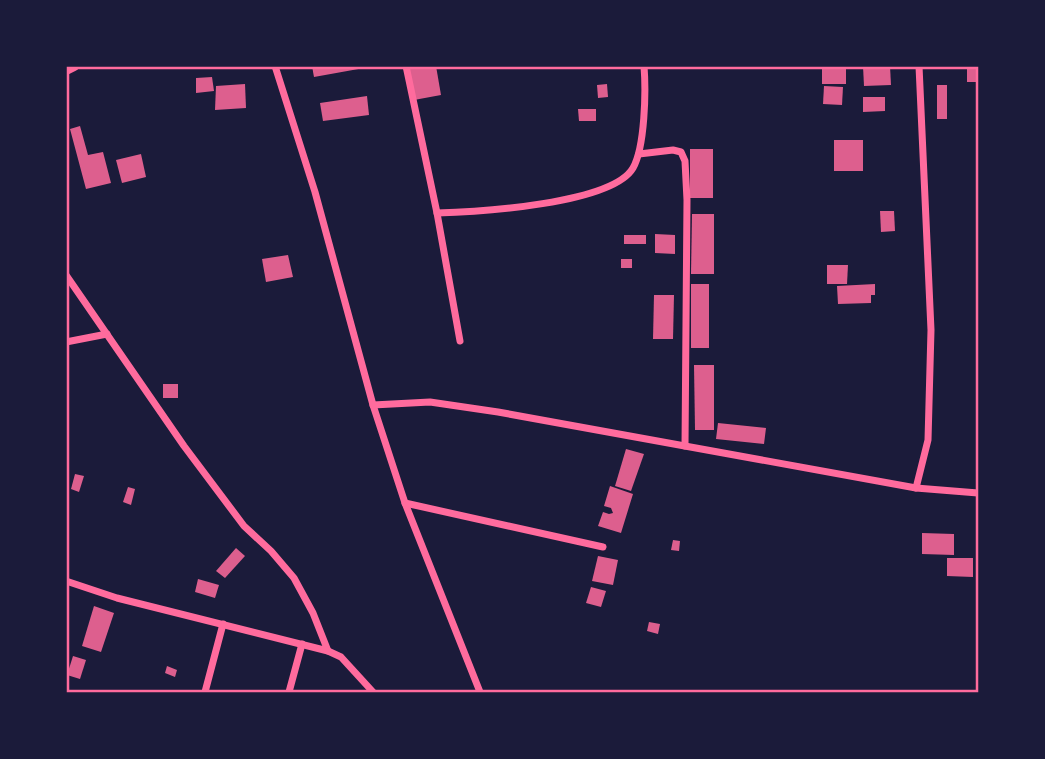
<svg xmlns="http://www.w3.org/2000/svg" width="1045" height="759" font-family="Jost,sans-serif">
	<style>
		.building { fill: #dd5f8e }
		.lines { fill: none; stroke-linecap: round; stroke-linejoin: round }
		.minor { stroke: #ff6b9d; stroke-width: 7 }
		.secondary { stroke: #ff6b9d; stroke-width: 10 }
		.neatline { fill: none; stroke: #ff6b9d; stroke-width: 2.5 }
	</style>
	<rect width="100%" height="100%" fill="#1b1b3a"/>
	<g class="building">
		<polygon points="312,66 363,66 364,68 314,77"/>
		<polygon points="408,66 436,66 441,95 414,100"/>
		<polygon points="863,66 890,66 891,85 864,86"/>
		<rect x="822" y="68" width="24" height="16"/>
		<rect x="967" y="69" width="10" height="13"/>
		<polygon points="212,77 214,91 196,93 196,78"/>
		<polygon points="245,84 246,108 215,110 216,86"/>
		<polygon points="607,84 608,97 598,98 597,85"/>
		<rect x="937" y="85" width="10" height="34"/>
		<polygon points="824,86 843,87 842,105 823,104"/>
		<polygon points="367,96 369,115 323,121 320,103"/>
		<polygon points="863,97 885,97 885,111 863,112"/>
		<polygon points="578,109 596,109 596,121 579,121"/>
		<polygon points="80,126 88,155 103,152 111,183 86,189 70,129"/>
		<rect x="834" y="140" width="29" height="31"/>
		<rect x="690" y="149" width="23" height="49"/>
		<polygon points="141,154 146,177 122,183 116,160"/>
		<polygon points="880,211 894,211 895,231 881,232"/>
		<polygon points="692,214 714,214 714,274 691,274"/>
		<polygon points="655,234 675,235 675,254 655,253"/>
		<rect x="624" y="235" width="22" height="9"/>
		<polygon points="288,255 293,277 266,282 262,259"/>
		<rect x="621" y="259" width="11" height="9"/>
		<polygon points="827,265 848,265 847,284 827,284"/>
		<rect x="691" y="284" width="18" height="64"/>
		<polygon points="875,284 875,295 871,295 871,303 838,304 837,286"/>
		<polygon points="654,295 674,295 673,339 653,339"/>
		<polygon points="694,365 714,365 714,430 695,430"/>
		<rect x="163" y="384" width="15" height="14"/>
		<polygon points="718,423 766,428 764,444 716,439"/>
		<polygon points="626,449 644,454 631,491 615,486"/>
		<polygon points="75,474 84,476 79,492 71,489"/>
		<polygon points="610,486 633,494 621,533 598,526 603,512 609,514 613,513 611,508 604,506"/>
		<polygon points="128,487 135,489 131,505 123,502"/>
		<polygon points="922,533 954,534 954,555 922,554"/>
		<polygon points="673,540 680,541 679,551 671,550"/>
		<polygon points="236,548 245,556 225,578 216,571"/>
		<polygon points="598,556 618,560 613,585 592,581"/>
		<polygon points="947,558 973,558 973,577 947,576"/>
		<polygon points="198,579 219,585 215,598 195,592"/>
		<polygon points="591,587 606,591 601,607 586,603"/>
		<polygon points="94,606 114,613 101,652 82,646"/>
		<polygon points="649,622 660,624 658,634 647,631"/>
		<polygon points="73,656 86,660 80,679 67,675"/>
		<polygon points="167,666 177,670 175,677 165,673"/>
	</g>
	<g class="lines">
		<g class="minor">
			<polyline points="275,66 315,192 373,405 405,503 480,692"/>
			<polyline points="406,66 437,213 460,341"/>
			<polyline points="639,154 673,150 681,152 685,161 687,200 685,446"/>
			<path d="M437 213C478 212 612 204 633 168 645 147 646 91 644 66"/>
			<polyline points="66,275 184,446 244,526 271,551 294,578 313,613 328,651"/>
			<polyline points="66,342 107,334"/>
			<polyline points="373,405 430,402 498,412 916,488 978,493"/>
			<polyline points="916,488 928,440 931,330 919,66"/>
			<polyline points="405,503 603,547"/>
			<polyline points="66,581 117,598 328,651 341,657 373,692"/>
			<polyline points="205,692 223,624"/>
			<polyline points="289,692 302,644"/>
		</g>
		<polyline class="secondary" points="66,70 74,66"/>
	</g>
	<rect width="1045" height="759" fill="none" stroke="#1b1b3a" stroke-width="136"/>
	<rect x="68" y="68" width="909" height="623" class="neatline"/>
</svg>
